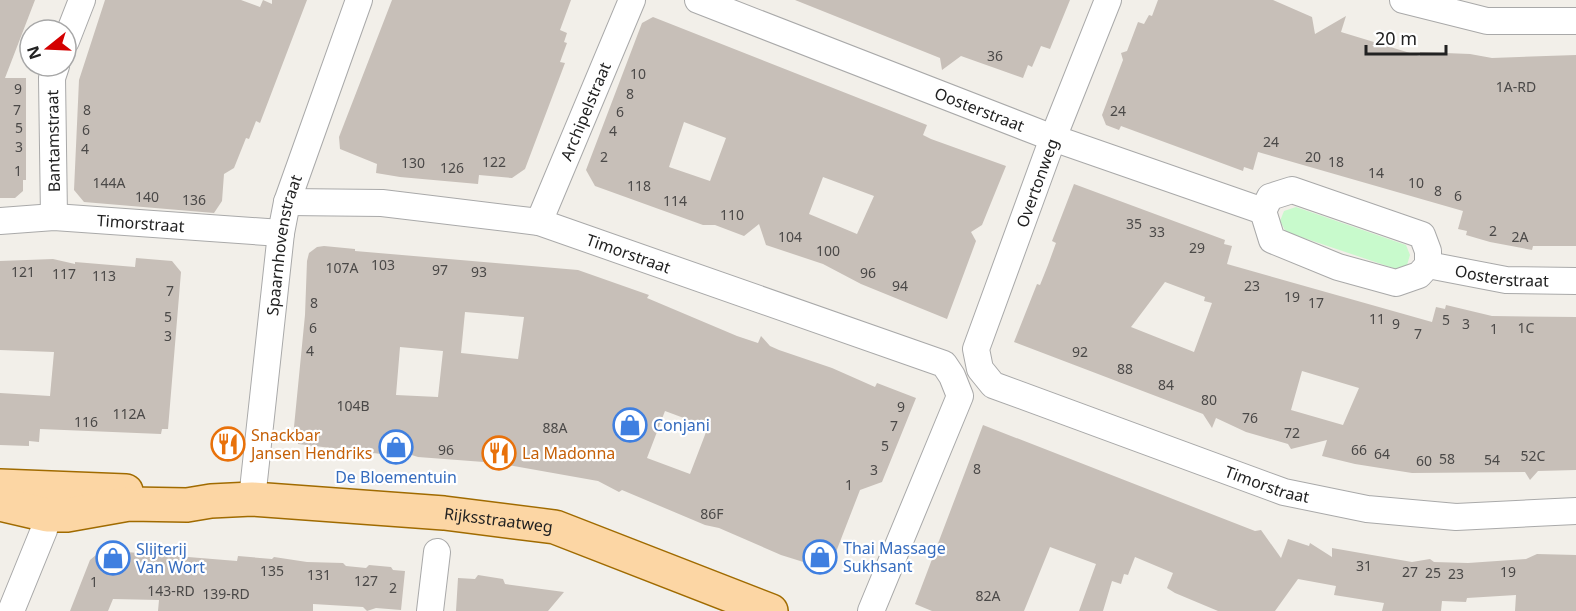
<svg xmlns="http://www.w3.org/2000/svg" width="1576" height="611" font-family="'Noto Sans',sans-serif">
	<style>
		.park { fill: #c8facc }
		.building { fill: #c7bfb8; fill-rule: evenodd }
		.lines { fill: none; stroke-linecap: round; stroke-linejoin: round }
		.minor-casing { stroke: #a9a9a9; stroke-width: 28 }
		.major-casing { stroke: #a06b00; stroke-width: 36 }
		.minor { stroke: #fff; stroke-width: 26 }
		.major { stroke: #fcd6a4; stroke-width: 33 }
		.labels { text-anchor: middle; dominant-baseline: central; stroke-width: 4.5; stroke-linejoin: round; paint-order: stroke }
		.number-label { font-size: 14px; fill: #4b4948 }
		.street-label { font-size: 16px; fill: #222; stroke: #fff }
		.shop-label { font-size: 16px; fill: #366cbe; stroke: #fff; text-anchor: start }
		.food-label { font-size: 16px; fill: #c56008; stroke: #fff; text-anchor: start }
	</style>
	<rect width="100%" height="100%" fill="#f2efe9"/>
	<polygon class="park" points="1296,207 1406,245 1410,255 1407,265 1396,269 1286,232 1280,221 1284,211"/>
	<g class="building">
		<polygon points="0,0 35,0 5,78 26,78 26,180 23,180 23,191 15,198 0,198"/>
		<polygon points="105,0 241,0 260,7 263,0 272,4 272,0 307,0 260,123 256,121 249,139 246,138 234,168 224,174 222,201 214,213 84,202 74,190 79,80"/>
		<polygon points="392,0 571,0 560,30 567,33 564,42 567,43 560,62 565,63 525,169 512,178 479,175 478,184 400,177 376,173 377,164 340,149 339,137"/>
		<polygon points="795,0 1070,0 1050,49 1041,46 1032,67 1028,65 1023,78 961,56 942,70 940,58"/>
		<polygon points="1158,0 1273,0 1312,17 1315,34 1346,16 1341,32 1420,56 1420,52 1470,54 1492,58 1576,55 1576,246 1533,246 1532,250 1490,242 1466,235 1467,231 1458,229 1463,211 1258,152 1253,170 1244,167 1243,171 1121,126 1119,130 1106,125 1102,115 1123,60 1121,53 1127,51 1138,22 1144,24 1149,15 1152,16"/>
		<path d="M653 17 927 125 923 135 931 139 1006 166 982 225 971 232 976 241 947 319 861 284 823 264 766 245 759 224 744 236 715 225H703L595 186 586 170 642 23ZM684 122 726 138 710 181 669 167ZM823 177 874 196 857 234 809 214Z"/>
		<path d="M1074 184 1225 240 1224 244 1232 246 1227 264 1432 322 1436 307 1445 309 1446 305 1492 316 1576 317V470L1538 471 1530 480 1525 472 1412 473 1355 464 1322 456 1327 440 1291 449 1288 444 1246 432 1216 418 1212 428 1203 414 1014 342 1037 284 1040 285 1048 265 1056 243 1052 241ZM1165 282 1205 297 1204 301 1212 303 1194 352 1131 327ZM1302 371 1359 388 1343 425 1291 410Z"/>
		<path d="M324 246 355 249V251L578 270 649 295 647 298 737 336 758 343 761 336 770 346 779 350 832 368 875 387 877 383 916 398 882 482 860 490 829 570 781 555 719 528 705 525 622 490 619 492 598 481 497 463 418 457 399 451 398 456 298 444 299 439 293 437 305 315 307 261 309 253 317 247ZM465 312 524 317 518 359 461 353ZM400 347 443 351 438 397 396 395ZM665 411 708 427 690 474 647 458Z"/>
		<polygon points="136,258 172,261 181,272 168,429 162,429 161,434 40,429 39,442 29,441 29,446 0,445 0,393 50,396 54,352 0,350 0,261 53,259 75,264 75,262 135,267"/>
		<polygon points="983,425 1255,531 1261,530 1281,558 1288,539 1309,546 1310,543 1332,557 1332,548 1412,562 1430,559 1434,562 1468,563 1526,559 1537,554 1576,555 1576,611 1515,611 1516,595 1467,598 1466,602 1442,601 1441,611 1382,611 1384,603 1334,595 1336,586 1298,579 1275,611 1218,611 1175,593 1167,588 1173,573 1135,557 1128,575 1124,574 1121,584 1112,581 1103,611 1079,611 1096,564 1050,547 1024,611 932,611 915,604"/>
		<polygon points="102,550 237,561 238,556 272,559 274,557 307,562 343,563 346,566 366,568 369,565 391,567 393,570 405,571 401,610 376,608 367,611 363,607 313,604 313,611 158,611 159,600 113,599 108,611 70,611 90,560"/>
		<polygon points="478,575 503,579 505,584 564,592 548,611 456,611 458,578 475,579"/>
	</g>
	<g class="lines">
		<g class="minor-casing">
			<g id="minor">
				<path id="s1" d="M698 0 1053 138 1263 211"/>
				<path id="s2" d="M1108 0 1053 138 976 349 980 369 993 385 1284 492 1367 509 1456 517 1576 511"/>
				<polyline points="1403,0 1487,21 1576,21"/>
				<polyline points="66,41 82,0"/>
				<polygon points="1292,190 1422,235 1428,251 1428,265 1419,275 1396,283 1338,267 1272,240 1263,211 1270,197"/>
				<path id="s3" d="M287 202 382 203 539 222 944 364 952 376 960 396 871 611"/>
				<polyline points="54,217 52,78 56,66"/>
				<path id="s4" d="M0 221 54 217 281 233"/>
				<path id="s5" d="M539 222 632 0"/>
				<path id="s6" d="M1428 265 1506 280 1576 281"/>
				<path id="s7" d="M252 499 281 233 287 202 359 0"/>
				<polyline points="11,611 44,530 52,499"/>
				<polyline points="430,611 437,552"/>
			</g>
		</g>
		<g class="major-casing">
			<g id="major">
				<polyline points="0,486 126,491"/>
				<path id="s8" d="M0 504 47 515H67L129 504 187 505 211 501 252 499 444 513 555 527 771 611"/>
			</g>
		</g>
		<use href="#minor" class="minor"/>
		<use href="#major" class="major"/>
	</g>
	<defs>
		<g id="shop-ring" transform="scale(1.725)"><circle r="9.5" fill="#fff" stroke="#3f7fe0" stroke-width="1.5"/><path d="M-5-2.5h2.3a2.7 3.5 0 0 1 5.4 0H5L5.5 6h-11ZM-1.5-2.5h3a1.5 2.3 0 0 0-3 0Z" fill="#3f7fe0"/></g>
		<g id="restaurant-ring" transform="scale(1.725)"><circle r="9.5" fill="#fff" stroke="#e8710a" stroke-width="1.5"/><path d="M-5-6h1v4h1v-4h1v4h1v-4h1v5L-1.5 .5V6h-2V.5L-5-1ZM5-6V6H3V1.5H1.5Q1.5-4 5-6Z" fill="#e8710a"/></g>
	</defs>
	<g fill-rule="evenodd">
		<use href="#shop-ring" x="630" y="425"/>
		<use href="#restaurant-ring" x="228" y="444"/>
		<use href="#shop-ring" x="396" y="447"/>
		<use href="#restaurant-ring" x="499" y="453"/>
		<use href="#shop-ring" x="820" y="557"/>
		<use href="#shop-ring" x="113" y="558"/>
	</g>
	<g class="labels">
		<g class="number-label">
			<text x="995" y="55">36</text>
			<text x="638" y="73">10</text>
			<text x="1516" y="86">1A-RD</text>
			<text x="18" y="88">9</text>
			<text x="630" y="93">8</text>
			<text x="17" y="109">7</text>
			<text x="87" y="109">8</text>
			<text x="1118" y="110">24</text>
			<text x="620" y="111">6</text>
			<text x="19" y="127">5</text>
			<text x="86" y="129">6</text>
			<text x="613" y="130">4</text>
			<text x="1271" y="141">24</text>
			<text x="19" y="146">3</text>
			<text x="85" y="148">4</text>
			<text x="604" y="156">2</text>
			<text x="1313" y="156">20</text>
			<text x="494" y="161">122</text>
			<text x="1336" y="161">18</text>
			<text x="413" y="162">130</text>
			<text x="452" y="167">126</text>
			<text x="18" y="170">1</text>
			<text x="1376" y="172">14</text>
			<text x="109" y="182">144A</text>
			<text x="1416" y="182">10</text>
			<text x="639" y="185">118</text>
			<text x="1438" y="190">8</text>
			<text x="1458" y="195">6</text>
			<text x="147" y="196">140</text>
			<text x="194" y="199">136</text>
			<text x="675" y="200">114</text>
			<text x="732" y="214">110</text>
			<text x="1134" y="223">35</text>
			<text x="1493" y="230">2</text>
			<text x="1157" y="231">33</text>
			<text x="790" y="236">104</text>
			<text x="1520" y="236">2A</text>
			<text x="1197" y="247">29</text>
			<text x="828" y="250">100</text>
			<text x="383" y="264">103</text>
			<text x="342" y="267">107A</text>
			<text x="440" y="269">97</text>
			<text x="23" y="271">121</text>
			<text x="479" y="271">93</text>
			<text x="868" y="272">96</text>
			<text x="64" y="273">117</text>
			<text x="104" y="275">113</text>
			<text x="900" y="285">94</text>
			<text x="1252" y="285">23</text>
			<text x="170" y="290">7</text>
			<text x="1292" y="296">19</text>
			<text x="314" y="302">8</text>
			<text x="1316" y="302">17</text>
			<text x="168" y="316">5</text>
			<text x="1377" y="318">11</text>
			<text x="1446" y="319">5</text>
			<text x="1396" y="323">9</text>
			<text x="1466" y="323">3</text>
			<text x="313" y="327">6</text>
			<text x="1526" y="327">1C</text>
			<text x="1494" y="328">1</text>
			<text x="1418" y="333">7</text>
			<text x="168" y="335">3</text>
			<text x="310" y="350">4</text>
			<text x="1080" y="351">92</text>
			<text x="1125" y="368">88</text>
			<text x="1166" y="384">84</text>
			<text x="1209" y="399">80</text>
			<text x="353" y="405">104B</text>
			<text x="901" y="406">9</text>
			<text x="129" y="413">112A</text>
			<text x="1250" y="417">76</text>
			<text x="86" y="421">116</text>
			<text x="894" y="425">7</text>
			<text x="555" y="427">88A</text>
			<text x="1292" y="432">72</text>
			<text x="885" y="445">5</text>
			<text x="446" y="449">96</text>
			<text x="1359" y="449">66</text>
			<text x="1382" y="453">64</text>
			<text x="1533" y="455">52C</text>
			<text x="1447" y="458">58</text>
			<text x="1492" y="459">54</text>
			<text x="1424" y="460">60</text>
			<text x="977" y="468">8</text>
			<text x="874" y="469">3</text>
			<text x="849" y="484">1</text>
			<text x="712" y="513">86F</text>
			<text x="1364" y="565">31</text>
			<text x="272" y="570">135</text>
			<text x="1410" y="571">27</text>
			<text x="1508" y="571">19</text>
			<text x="1433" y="572">25</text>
			<text x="1456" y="573">23</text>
			<text x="319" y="574">131</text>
			<text x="366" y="580">127</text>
			<text x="94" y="581">1</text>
			<text x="393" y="587">2</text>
			<text x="171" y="590">143-RD</text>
			<text x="226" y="593">139-RD</text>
			<text x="988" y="595">82A</text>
		</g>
		<g class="street-label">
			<text stroke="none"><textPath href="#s1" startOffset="302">Oosterstraat</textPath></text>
			<text stroke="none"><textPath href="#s5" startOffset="120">Archipelstraat</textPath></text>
			<text transform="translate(53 141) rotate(-91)">Bantamstraat</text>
			<text transform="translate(1037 183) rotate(-70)">Overtonweg</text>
			<text stroke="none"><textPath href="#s4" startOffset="141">Timorstraat</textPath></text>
			<text stroke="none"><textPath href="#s7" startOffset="256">Spaarnhovenstraat</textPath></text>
			<text stroke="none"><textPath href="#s3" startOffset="348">Timorstraat</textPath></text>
			<text stroke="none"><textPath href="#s6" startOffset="75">Oosterstraat</textPath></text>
			<text stroke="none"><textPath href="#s2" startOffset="706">Timorstraat</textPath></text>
			<text stroke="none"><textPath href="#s8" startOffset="502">Rijksstraatweg</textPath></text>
		</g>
		<g class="shop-label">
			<text x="653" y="425">Conjani</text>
			<text x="396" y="477" text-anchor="middle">De Bloementuin</text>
			<text x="843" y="548">Thai Massage<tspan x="843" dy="18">Sukhsant</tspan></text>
			<text x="136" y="549">Slijterij<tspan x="136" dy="18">Van Wort</tspan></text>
		</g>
		<g class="food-label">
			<text x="251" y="435">Snackbar<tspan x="251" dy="18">Jansen Hendriks</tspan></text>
			<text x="522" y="453">La Madonna</text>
		</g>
	</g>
	<g transform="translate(48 48) rotate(252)"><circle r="28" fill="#ffffff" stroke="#a7a7a7" stroke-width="1.5"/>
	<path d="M0-4.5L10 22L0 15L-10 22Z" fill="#d40000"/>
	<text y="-9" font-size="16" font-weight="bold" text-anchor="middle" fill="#222222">N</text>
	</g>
	<path d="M1366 45v9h80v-9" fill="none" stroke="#222222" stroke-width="3"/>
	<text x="1375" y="45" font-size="18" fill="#222222" stroke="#ffffff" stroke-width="4.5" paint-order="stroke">20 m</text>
</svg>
